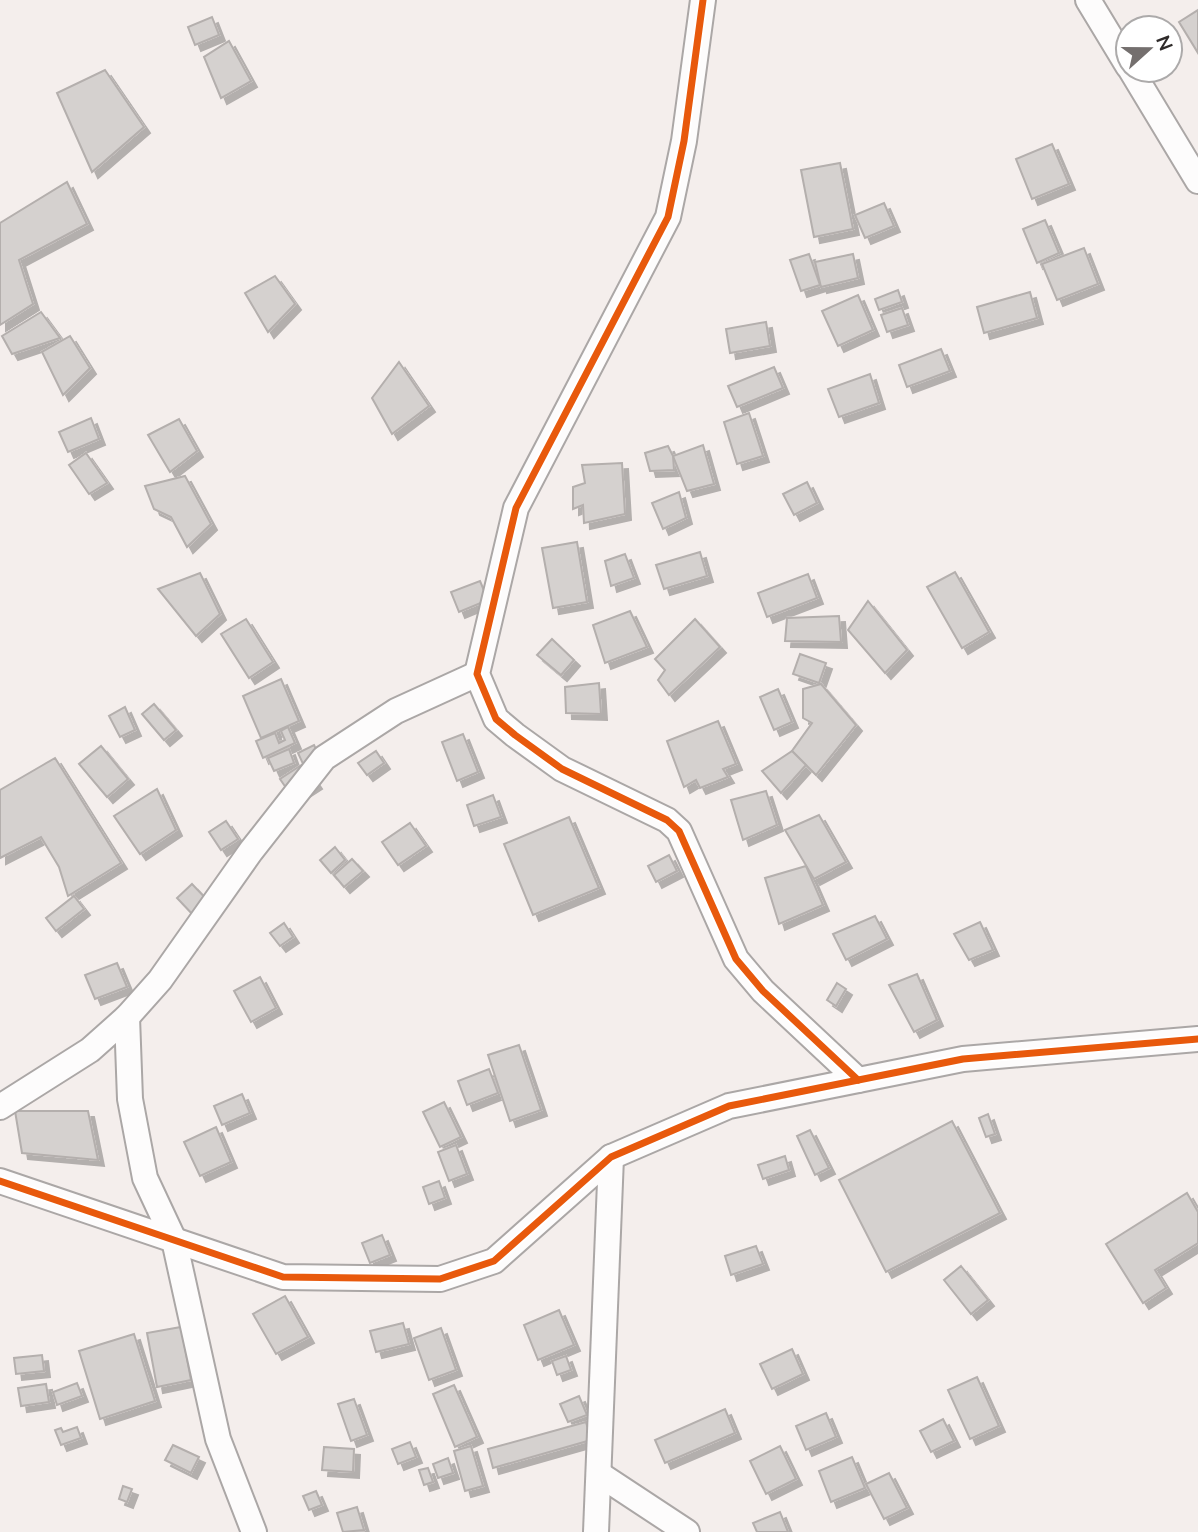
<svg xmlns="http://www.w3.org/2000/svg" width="1198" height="1532" font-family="'Nunito Sans',sans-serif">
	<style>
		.building { fill: #d5d1cf; stroke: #b4afad; stroke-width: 2; filter: url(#shadow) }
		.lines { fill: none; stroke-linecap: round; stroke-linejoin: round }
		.minor-casing { stroke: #aba7a6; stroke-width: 28 }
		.minor { stroke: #fdfcfc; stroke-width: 24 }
		.cycleway-casing { stroke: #fff; stroke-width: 11 }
		.cycleway { stroke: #e8590c; stroke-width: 7 }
	</style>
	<defs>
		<filter id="shadow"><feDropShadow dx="6" dy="6" stdDeviation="0" flood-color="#0004"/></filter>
	</defs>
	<rect width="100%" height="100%" fill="#f4eeec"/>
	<g class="building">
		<polygon points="1198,10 1198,53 1179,22"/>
		<polygon points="212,17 219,35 195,45 188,27"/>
		<polygon points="229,41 251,81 221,98 204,57"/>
		<polygon points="105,70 144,127 92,172 57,93"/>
		<polygon points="1052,144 1069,184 1032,199 1016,159"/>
		<polygon points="840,163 853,229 814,237 801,170"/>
		<polygon points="67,182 87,224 19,260 33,304 0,325 0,223"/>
		<polygon points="884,203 894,226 865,238 855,215"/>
		<polygon points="1045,220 1059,253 1037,263 1023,229"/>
		<polygon points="1084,248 1098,284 1057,300 1042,264"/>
		<polygon points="809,254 820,285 801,291 790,260"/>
		<polygon points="853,254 858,278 821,287 815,262"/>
		<polygon points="275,276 295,304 268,332 245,293"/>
		<polygon points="898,290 902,302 879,310 875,299"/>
		<polygon points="1030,292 1037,318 984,333 977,307"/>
		<polygon points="858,295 873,330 838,346 822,311"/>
		<polygon points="902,308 908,325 887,332 881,315"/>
		<polygon points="41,312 60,338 12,354 2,336"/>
		<polygon points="766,322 770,346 730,353 726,329"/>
		<polygon points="70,336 90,368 63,395 42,352"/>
		<polygon points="941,349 950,371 907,387 899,365"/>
		<polygon points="399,362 429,406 392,434 372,398"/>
		<polygon points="774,367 783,388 737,407 728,386"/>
		<polygon points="870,374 879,403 839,417 828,389"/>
		<polygon points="749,413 763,456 737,464 724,422"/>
		<polygon points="91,418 99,439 68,452 59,432"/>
		<polygon points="179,419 197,451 170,472 148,435"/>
		<polygon points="703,445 714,484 687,491 673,456"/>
		<polygon points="668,446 673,456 674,470 650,471 645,453"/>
		<polygon points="86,453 107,483 89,494 69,465"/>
		<polygon points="622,463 625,514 584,523 583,505 573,509 573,487 585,483 582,465"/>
		<polygon points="185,476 211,524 187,547 171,517 154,509 145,486"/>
		<polygon points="807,482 817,503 794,515 783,494"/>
		<polygon points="679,492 686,518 663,529 652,503"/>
		<polygon points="577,542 587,602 553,608 542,548"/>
		<polygon points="700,552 707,576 664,589 656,565"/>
		<polygon points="625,554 634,578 611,586 605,561"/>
		<polygon points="955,572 989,632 962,648 927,587"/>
		<polygon points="200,573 220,614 196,636 158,589"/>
		<polygon points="808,574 817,598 767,617 758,593"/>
		<polygon points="480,581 488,600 459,612 451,592"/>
		<polygon points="868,601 907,650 885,673 848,630"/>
		<polygon points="630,611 647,647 605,663 593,625"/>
		<polygon points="839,616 841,642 785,641 787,618"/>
		<polygon points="246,619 273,662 249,678 221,634"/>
		<polygon points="695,619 720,647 669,695 658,680 665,670 655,659"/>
		<polygon points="552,639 574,660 561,675 537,655"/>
		<polygon points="800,654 826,663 819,683 793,674"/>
		<polygon points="281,679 299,721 261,738 243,696"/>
		<polygon points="599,683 601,714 566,713 565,687"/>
		<polygon points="821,684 856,725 816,775 792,751 812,723 803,718 803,689"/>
		<polygon points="778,689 792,722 774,730 760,697"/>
		<polygon points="154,704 176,730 164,740 142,714"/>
		<polygon points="125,707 135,730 120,737 109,716"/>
		<polygon points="718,721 736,764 723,769 728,777 700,788 696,780 684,787 667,741"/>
		<polygon points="288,727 295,743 263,758 256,741 275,733 279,743 285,740 281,731"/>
		<polygon points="463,734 478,772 457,781 442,742"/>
		<polygon points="314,745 320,758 304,766 298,753"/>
		<polygon points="101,746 128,779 107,797 79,764"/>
		<polygon points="289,749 294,763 274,771 268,758"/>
		<polygon points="376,751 384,763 367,775 358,763"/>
		<polygon points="792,751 806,765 781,793 762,771"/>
		<polygon points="55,758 121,863 68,896 59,867 41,837 0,858 0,790"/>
		<polygon points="303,764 316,783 293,798 280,779"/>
		<polygon points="157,789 176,830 140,854 114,816"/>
		<polygon points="766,791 777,825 743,840 731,800"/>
		<polygon points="493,795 501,817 474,826 467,805"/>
		<polygon points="819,815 846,862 814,879 785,830"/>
		<polygon points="569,817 599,888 533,915 504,844"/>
		<polygon points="226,821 238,839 221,850 209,832"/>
		<polygon points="410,823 426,846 398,865 382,842"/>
		<polygon points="335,847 345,860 331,873 320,860"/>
		<polygon points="669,855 677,871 656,882 648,866"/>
		<polygon points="352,859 363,871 344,887 334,875"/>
		<polygon points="806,866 823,905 779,924 765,878"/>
		<polygon points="192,884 212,905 197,919 177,898"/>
		<polygon points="74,896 84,909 56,931 46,918"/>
		<polygon points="875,916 887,939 846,960 833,934"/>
		<polygon points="980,922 993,950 969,960 954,934"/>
		<polygon points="284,923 293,937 280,946 270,933"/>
		<polygon points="117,963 127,987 95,999 85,975"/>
		<polygon points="917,974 937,1020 914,1032 889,985"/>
		<polygon points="260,977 276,1008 251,1022 234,991"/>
		<polygon points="837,983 846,989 836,1006 827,1000"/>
		<polygon points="519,1045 541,1110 510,1121 488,1055"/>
		<polygon points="489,1069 498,1093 467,1105 458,1081"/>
		<polygon points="242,1094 250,1113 222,1125 214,1106"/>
		<polygon points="444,1102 461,1137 440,1147 423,1112"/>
		<polygon points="15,1111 88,1111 98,1160 22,1153"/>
		<polygon points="988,1114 995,1134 986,1137 979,1118"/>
		<polygon points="952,1121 1000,1213 886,1272 839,1180"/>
		<polygon points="216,1127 231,1162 200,1176 184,1142"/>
		<polygon points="810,1130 829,1168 815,1175 797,1136"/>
		<polygon points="456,1145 467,1174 449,1181 438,1152"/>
		<polygon points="785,1156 789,1170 763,1179 758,1165"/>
		<polygon points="439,1181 445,1198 429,1204 423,1187"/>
		<polygon points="1187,1193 1198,1212 1198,1243 1155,1270 1166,1288 1143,1303 1106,1244"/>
		<polygon points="382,1235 390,1255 370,1263 362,1243"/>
		<polygon points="756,1246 763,1264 731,1275 725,1256"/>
		<polygon points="961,1266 988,1300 971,1314 944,1280"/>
		<polygon points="285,1296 308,1337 276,1354 253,1314"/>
		<polygon points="559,1310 574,1345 538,1360 524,1325"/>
		<polygon points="403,1323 409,1344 376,1352 370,1331"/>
		<polygon points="181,1327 191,1380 157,1387 147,1333"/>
		<polygon points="441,1328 456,1370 429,1380 414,1338"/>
		<polygon points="134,1334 155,1401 100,1419 79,1351"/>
		<polygon points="792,1349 803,1374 772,1389 760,1364"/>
		<polygon points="42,1355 44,1371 16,1374 14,1358"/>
		<polygon points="566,1356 571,1370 557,1375 552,1361"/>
		<polygon points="977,1377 999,1426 970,1439 948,1390"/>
		<polygon points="77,1383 82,1396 57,1405 53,1392"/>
		<polygon points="46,1384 49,1402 21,1406 18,1388"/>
		<polygon points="454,1385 477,1437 455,1447 433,1394"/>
		<polygon points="579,1396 587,1415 568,1422 560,1404"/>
		<polygon points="354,1399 367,1435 351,1441 338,1404"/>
		<polygon points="725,1409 735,1433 665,1463 655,1440"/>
		<polygon points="826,1413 836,1437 806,1450 796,1426"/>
		<polygon points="943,1419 954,1441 931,1452 920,1431"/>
		<polygon points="586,1422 591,1440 493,1468 488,1449"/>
		<polygon points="77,1427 81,1438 61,1445 55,1430 61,1428 63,1432"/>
		<polygon points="410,1442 416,1457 398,1464 392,1449"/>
		<polygon points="173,1445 199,1457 191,1473 165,1460"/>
		<polygon points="471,1446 483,1486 465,1491 454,1451"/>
		<polygon points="780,1446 796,1479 766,1494 750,1461"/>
		<polygon points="324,1447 354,1449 353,1472 322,1470"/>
		<polygon points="852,1457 865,1488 831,1502 819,1471"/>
		<polygon points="448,1458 453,1473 438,1478 433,1464"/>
		<polygon points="428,1468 433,1482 424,1485 419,1470"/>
		<polygon points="889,1473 907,1508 884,1519 866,1484"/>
		<polygon points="123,1486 132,1489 127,1502 119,1499"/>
		<polygon points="316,1491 322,1505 309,1510 303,1496"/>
		<polygon points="357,1507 364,1530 343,1532 337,1513"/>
		<polygon points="780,1512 788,1532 757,1532 753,1523"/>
	</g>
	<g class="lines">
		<g class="minor-casing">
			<g id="minor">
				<polyline points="703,0 684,141 668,217 516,508 477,674 496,719 515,735 562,769 667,820 679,831 736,959 763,991 858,1080"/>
				<polyline points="1088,0 1128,66"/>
				<polyline points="1131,70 1198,181"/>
				<polyline points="127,1017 130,1099 145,1178 174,1240 218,1439 254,1532"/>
				<polyline points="0,1107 90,1050 127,1017 160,980 251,851 324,758 396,711 477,674"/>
				<polyline points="0,1181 283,1277 440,1279 494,1261 611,1157 729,1106 963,1059 1198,1039"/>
				<polyline points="599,1474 687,1532"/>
				<polyline points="596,1532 611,1157"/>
			</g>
		</g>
		<use href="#minor" class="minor"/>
		<g class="cycleway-casing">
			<g id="cycleway">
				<polyline points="703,0 684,141 668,217 516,508 477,674 496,719 515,735 562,769 667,820 679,831 736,959 763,991 858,1080"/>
				<polyline points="0,1181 283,1277 440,1279 494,1261 611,1157 729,1106 963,1059 1198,1039"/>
			</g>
		</g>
		<use href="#cycleway" class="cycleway"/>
	</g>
	<g transform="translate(1149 49) rotate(69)"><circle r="33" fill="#ffffff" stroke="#acaaaa" stroke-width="2"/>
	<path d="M0-5L12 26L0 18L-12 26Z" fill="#746f6e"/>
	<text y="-10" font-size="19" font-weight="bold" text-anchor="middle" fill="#2f2b2a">N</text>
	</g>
</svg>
